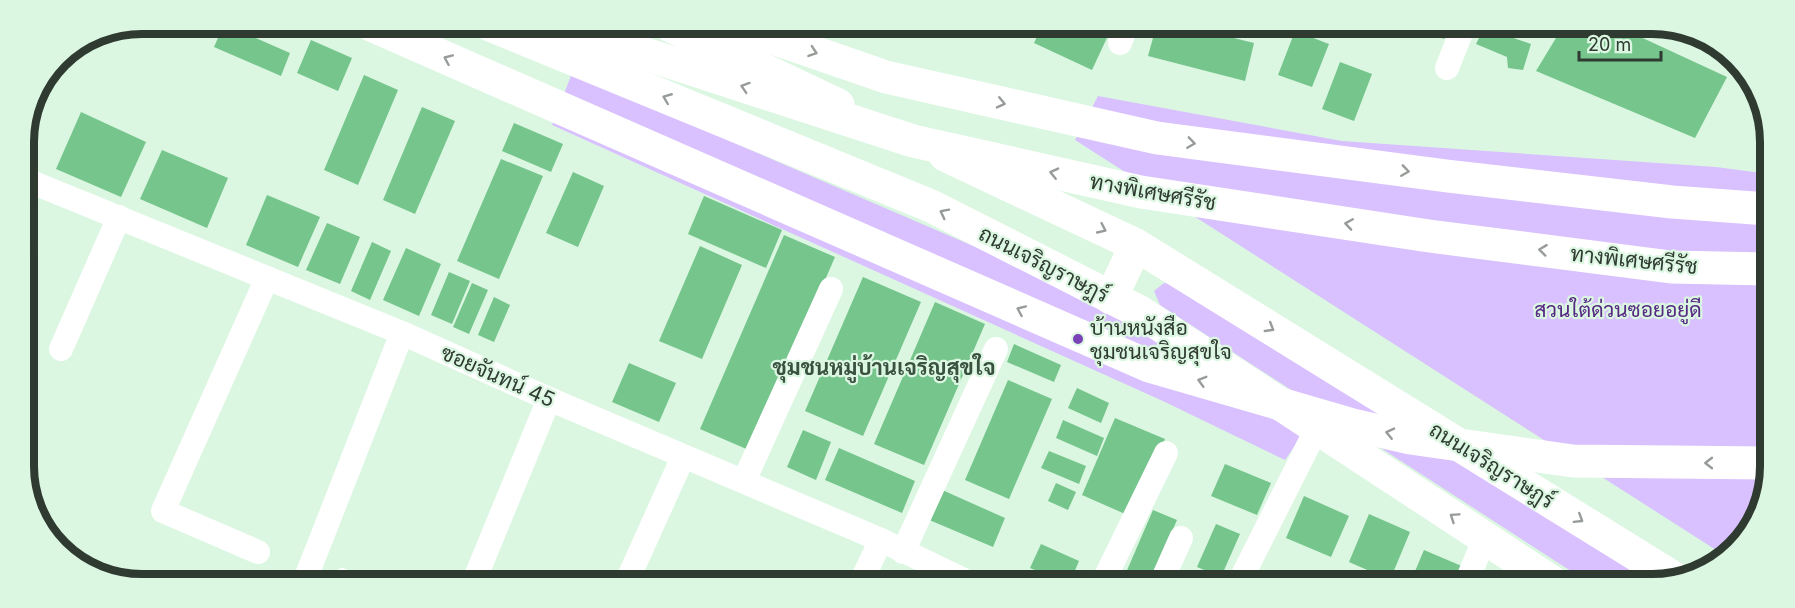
<svg xmlns="http://www.w3.org/2000/svg" width="1795" height="608" font-family="Inter,Sarabun,sans-serif">
	<style>
		.green { fill: #d9c0fe }
		.building { fill: #75c58c }
		.lines { fill: none; stroke-linecap: round; stroke-linejoin: round }
		.lane { stroke: #fff; stroke-width: 12 }
		.street { stroke: #fff; stroke-width: 24 }
		.primary { stroke: #fff; stroke-width: 33 }
		.highway { stroke: #fff; stroke-width: 33 }
		.oneway { stroke: #979c98 }
		.poi-dot { fill: #7b41b7; stroke: #dbf7e1; stroke-width: 2 }
		.labels { text-anchor: middle; dominant-baseline: central; stroke-width: 4.5; stroke-linejoin: round; paint-order: stroke }
		.street-label { font-size: 21px; fill: #2f3a31; stroke: #dbf7e1 }
		.park-label { font-size: 21px; fill: #562a83; stroke: #dbf7e1 }
		.poi-label { font-size: 21px; fill: #2f3a31; stroke: #dbf7e1; text-anchor: start }
		.neighbourhood-label { font-size: 22px; font-weight: bold; fill: #39513f; stroke: #dbf7e1 }
		.rim { fill: none; stroke: #2f3a31; stroke-width: 8 }
	</style>
	<rect width="100%" height="100%" fill="#dbf7e1"/>
	<g class="green">
		<polygon points="572,73 1066,286 1135,322 1303,434 1285,460 1165,402 552,125"/>
		<polygon points="1098,96 1342,141 1716,167 1769,174 1767,495 1727,557 1075,140"/>
		<polygon points="1164,283 1180,285 1657,584 1591,584 1160,305 1154,291"/>
	</g>
	<g class="building">
		<polygon points="224,24 290,53 281,76 214,47"/>
		<polygon points="1042,26 1112,27 1092,70 1034,43"/>
		<polygon points="1156,27 1190,27 1254,43 1245,81 1148,56"/>
		<polygon points="1334,27 1352,27 1350,33"/>
		<polygon points="1414,27 1448,27 1444,39"/>
		<polygon points="1484,28 1531,44 1523,70 1508,68 1507,57 1476,44"/>
		<polygon points="1562,28 1621,28 1727,77 1695,138 1536,71"/>
		<polygon points="1295,31 1329,44 1312,87 1278,75"/>
		<polygon points="311,40 352,58 338,91 297,73"/>
		<polygon points="1340,62 1372,74 1354,121 1322,109"/>
		<polygon points="364,75 398,90 358,185 324,170"/>
		<polygon points="422,107 455,121 415,214 383,200"/>
		<polygon points="81,112 146,142 121,197 56,169"/>
		<polygon points="514,123 563,144 551,172 502,151"/>
		<polygon points="162,150 228,178 207,228 140,199"/>
		<polygon points="501,159 543,176 499,279 457,261"/>
		<polygon points="573,172 604,186 578,247 546,233"/>
		<polygon points="267,195 320,217 298,267 246,245"/>
		<polygon points="704,196 782,230 766,268 688,234"/>
		<polygon points="327,223 360,237 340,284 306,270"/>
		<polygon points="784,235 835,257 751,451 700,429"/>
		<polygon points="372,242 391,251 370,300 351,291"/>
		<polygon points="700,246 742,265 702,359 659,341"/>
		<polygon points="406,248 441,264 419,316 383,300"/>
		<polygon points="449,272 470,281 452,324 431,315"/>
		<polygon points="863,277 921,302 863,436 805,411"/>
		<polygon points="472,283 488,290 469,334 453,327"/>
		<polygon points="494,297 510,305 494,342 478,335"/>
		<polygon points="935,302 985,324 924,465 874,444"/>
		<polygon points="1014,344 1061,365 1054,382 1007,362"/>
		<polygon points="629,363 676,383 659,422 612,402"/>
		<polygon points="1008,380 1052,399 1009,499 965,480"/>
		<polygon points="1077,388 1109,403 1101,423 1068,408"/>
		<polygon points="1115,418 1165,439 1132,517 1082,495"/>
		<polygon points="1063,420 1104,438 1097,456 1056,438"/>
		<polygon points="803,430 831,442 816,480 787,467"/>
		<polygon points="839,448 915,481 902,513 825,480"/>
		<polygon points="1049,451 1086,466 1079,484 1041,468"/>
		<polygon points="1225,464 1271,483 1257,515 1211,496"/>
		<polygon points="1056,483 1076,492 1068,510 1048,501"/>
		<polygon points="940,489 1005,518 993,547 927,519"/>
		<polygon points="1304,496 1349,516 1331,557 1286,538"/>
		<polygon points="1153,510 1177,520 1150,582 1122,582"/>
		<polygon points="1369,514 1410,532 1390,580 1349,562"/>
		<polygon points="1216,524 1240,534 1221,577 1197,567"/>
		<polygon points="1041,544 1079,561 1070,582 1063,582 1030,568"/>
		<polygon points="1424,550 1464,567 1457,583 1410,583"/>
		<polygon points="1259,571 1279,580 1278,583 1254,583"/>
	</g>
	<g class="lines">
		<polyline class="lane" points="342,574 356,580"/>
		<g class="street">
			<polyline points="1120,43 1126,27"/>
			<polyline points="1447,68 1463,28"/>
			<polyline points="24,179 402,333 549,399 881,540 968,582"/>
			<polyline points="61,349 119,217"/>
			<polyline points="744,481 831,289"/>
			<polyline points="258,552 163,511 267,278"/>
			<polyline points="903,552 996,349"/>
			<polyline points="305,580 402,333"/>
			<polyline points="474,581 549,399"/>
			<polyline points="627,581 683,457"/>
			<polyline points="861,582 881,540"/>
			<polyline points="1103,582 1166,453"/>
			<polyline points="1161,583 1181,538"/>
			<polyline points="1239,583 1318,426"/>
			<polyline points="1466,583 1485,538"/>
		</g>
		<g class="primary">
			<polyline points="490,25 931,206 1140,312 1555,584"/>
			<polyline points="669,25 838,105"/>
			<polyline points="945,155 1136,245 1674,578"/>
			<polyline points="1111,298 1136,245"/>
		</g>
		<g class="highway">
			<polyline points="371,25 1149,366 1353,425 1410,438 1573,461 1767,463"/>
			<polyline points="556,25 913,141 1141,192 1429,236 1671,267 1768,269"/>
			<polyline points="738,26 886,77 1157,138 1447,176 1672,202 1768,209"/>
		</g>
	</g>
	<defs><path id="oneway-chevron" d="M-2-3.5L2.5 0L-2 3.5" fill="none" stroke-width="1.6" stroke-linecap="round" stroke-linejoin="round" transform="scale(1.5)"/></defs>
	<g class="oneway">
		<use href="#oneway-chevron" transform="translate(813 52) rotate(19)"/>
		<use href="#oneway-chevron" transform="translate(448 59) rotate(-156)"/>
		<use href="#oneway-chevron" transform="translate(745 87) rotate(-162)"/>
		<use href="#oneway-chevron" transform="translate(667 98) rotate(-158)"/>
		<use href="#oneway-chevron" transform="translate(1001 103) rotate(13)"/>
		<use href="#oneway-chevron" transform="translate(1191 143) rotate(8)"/>
		<use href="#oneway-chevron" transform="translate(1405 171) rotate(8)"/>
		<use href="#oneway-chevron" transform="translate(1054 173) rotate(-167)"/>
		<use href="#oneway-chevron" transform="translate(944 213) rotate(-153)"/>
		<use href="#oneway-chevron" transform="translate(1349 224) rotate(-171)"/>
		<use href="#oneway-chevron" transform="translate(1102 229) rotate(25)"/>
		<use href="#oneway-chevron" transform="translate(1543 250) rotate(-173)"/>
		<use href="#oneway-chevron" transform="translate(1021 310) rotate(-156)"/>
		<use href="#oneway-chevron" transform="translate(1270 328) rotate(31)"/>
		<use href="#oneway-chevron" transform="translate(1202 381) rotate(-164)"/>
		<use href="#oneway-chevron" transform="translate(1390 433) rotate(-167)"/>
		<use href="#oneway-chevron" transform="translate(1709 463) rotate(-180)"/>
		<use href="#oneway-chevron" transform="translate(1454 517) rotate(-146)"/>
		<use href="#oneway-chevron" transform="translate(1579 519) rotate(32)"/>
	</g>
	<circle class="poi-dot" cx="1078" cy="339" r="6"/>
	<g class="labels">
		<g class="street-label">
			<text transform="translate(1153 192) rotate(10)">ทางพิเศษศรีรัช</text>
			<text transform="translate(1634 260) rotate(6)">ทางพิเศษศรีรัช</text>
			<text transform="translate(1044 264) rotate(27)">ถนนเจริญราษฎร์</text>
			<text transform="translate(498 376) rotate(24)">ซอยจันทน์ 45</text>
			<text transform="translate(1492 465) rotate(32)">ถนนเจริญราษฎร์</text>
		</g>
		<g class="park-label">
			<text x="1618" y="309">สวนใต้ด่วนซอยอยู่ดี</text>
		</g>
		<g class="poi-label">
			<text x="1090" y="327">บ้านหนังสือ<tspan x="1090" dy="24">ชุมชนเจริญสุขใจ</tspan></text>
		</g>
		<g class="neighbourhood-label">
			<text x="884" y="367">ชุมชนหมู่บ้านเจริญสุขใจ</text>
		</g>
	</g>
	<path d="M0 0H1795V608H0ZM142 34H1652A108 108 0 0 1 1760 142V466A108 108 0 0 1 1652 574H142A108 108 0 0 1 34 466V142A108 108 0 0 1 142 34Z" fill="#dbf7e1" fill-rule="evenodd"/>
	<path class="rim" d="M142 34H1652A108 108 0 0 1 1760 142V466A108 108 0 0 1 1652 574H142A108 108 0 0 1 34 466V142A108 108 0 0 1 142 34Z"/>
	<path d="M1579 51v9h82v-9" fill="none" stroke="#2f3a31" stroke-width="3"/>
	<text x="1588" y="51" font-size="18" fill="#2f3a31" stroke="#dbf7e1" stroke-width="4.5" paint-order="stroke">20 m</text>
</svg>
